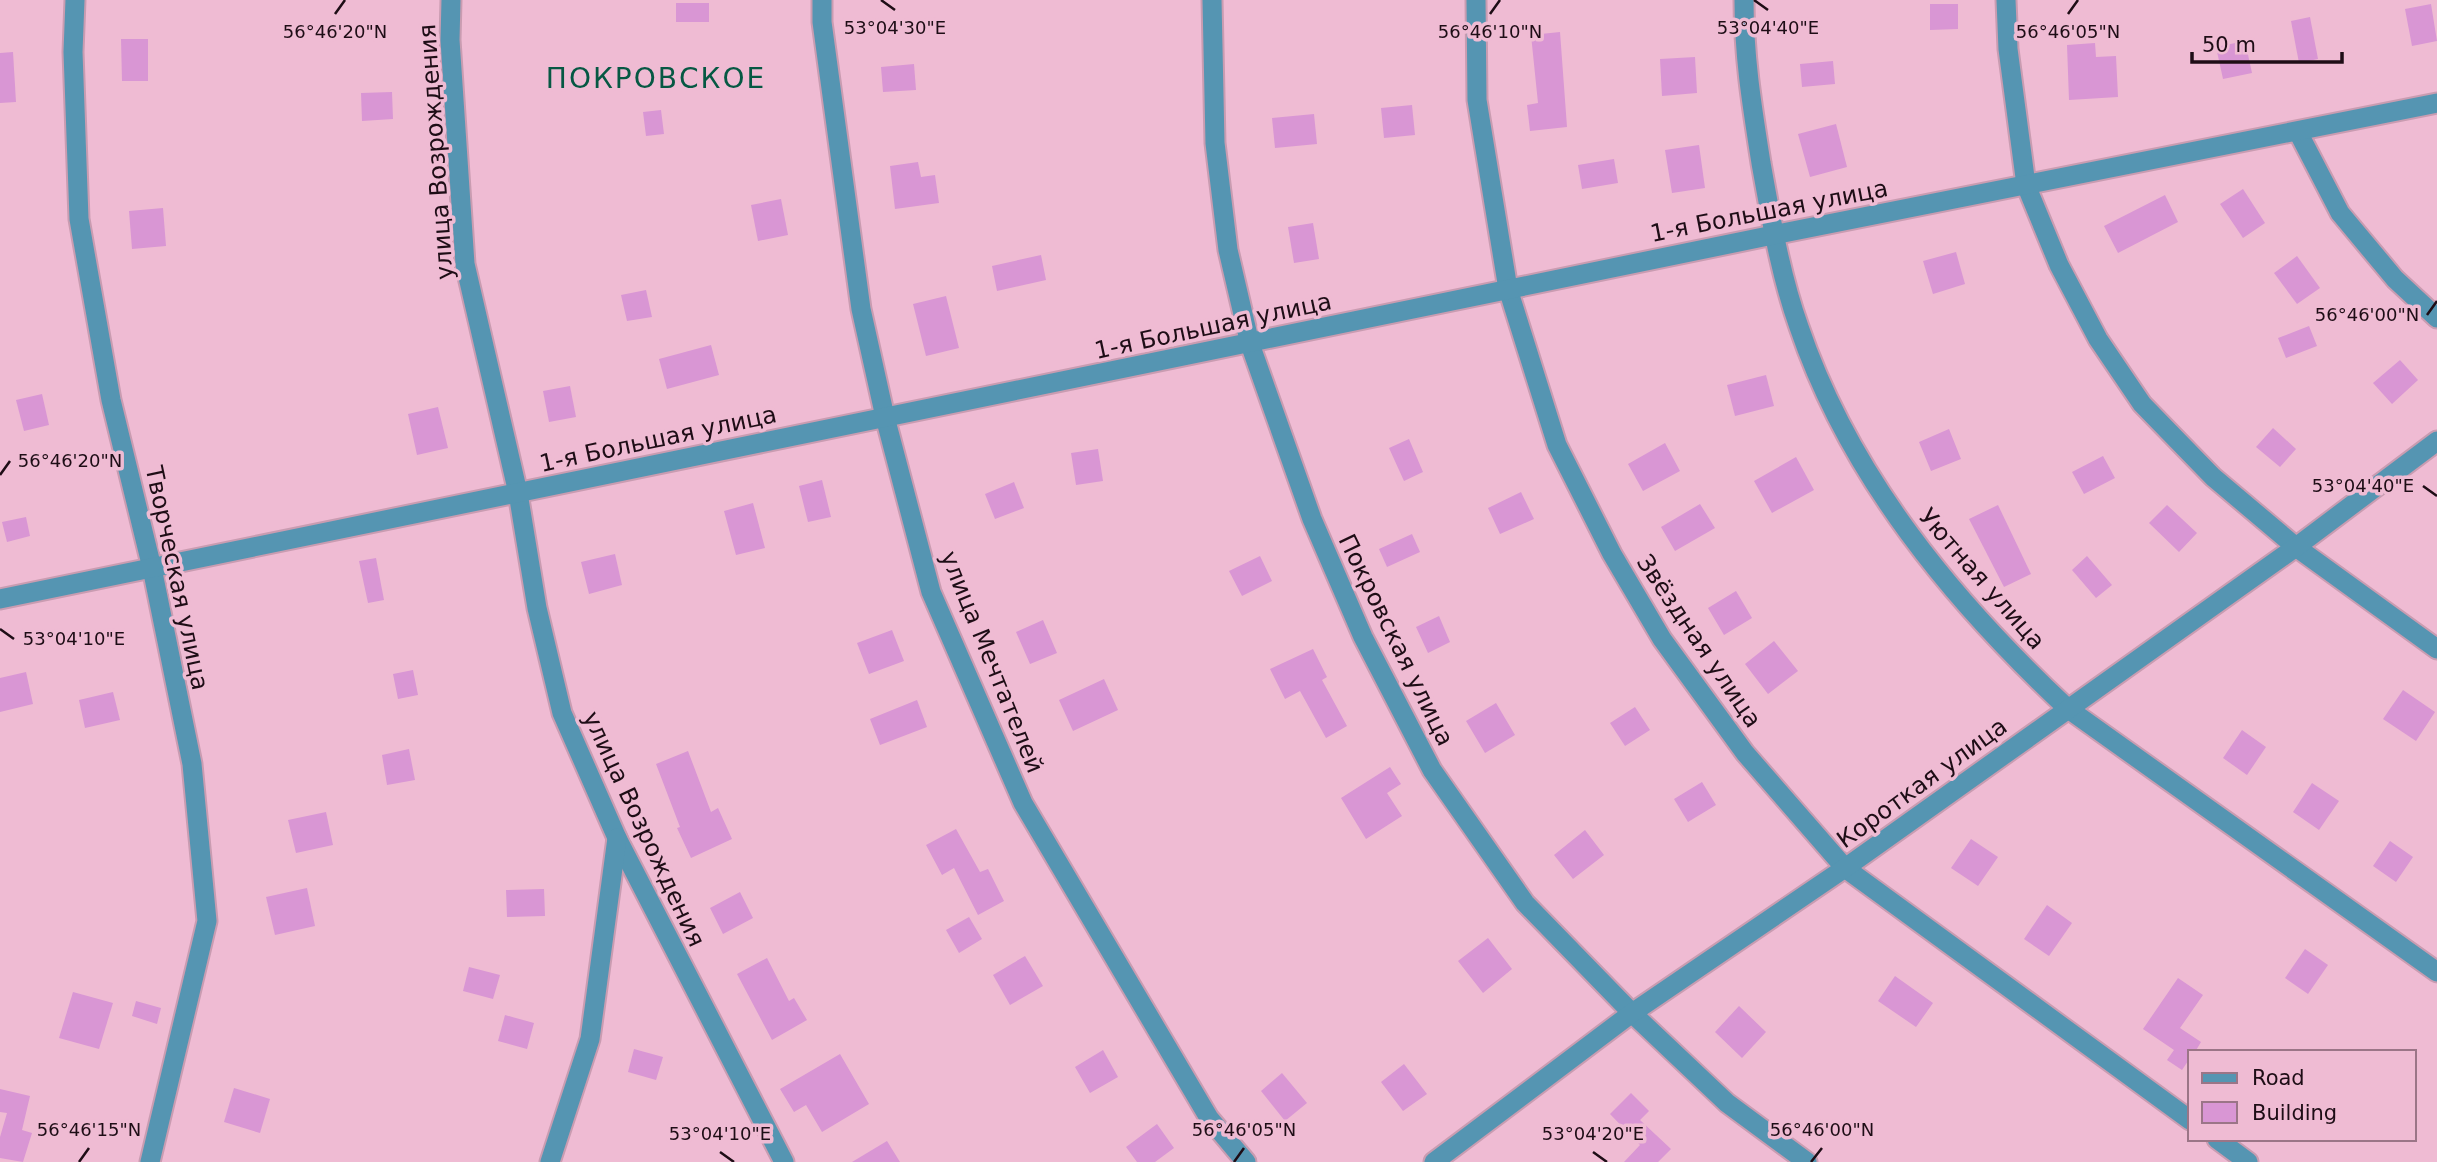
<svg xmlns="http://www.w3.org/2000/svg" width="2437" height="1162" font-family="'DejaVu Sans',sans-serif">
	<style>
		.building { fill: #d996d4 }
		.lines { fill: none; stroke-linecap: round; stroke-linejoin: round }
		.minor-casing { stroke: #c99cb1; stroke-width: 23 }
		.minor { stroke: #5595b2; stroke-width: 19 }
		.ticks { fill: none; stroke: #1e0d16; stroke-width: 2.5 }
		.labels { text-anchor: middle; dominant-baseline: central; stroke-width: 7; stroke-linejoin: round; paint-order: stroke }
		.street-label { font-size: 24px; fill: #1e0d16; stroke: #efbbd3 }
		.quarter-label { font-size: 28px; letter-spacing: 2px; fill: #065843; stroke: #efbbd3 }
		.ticks-label { font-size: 18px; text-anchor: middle; fill: #1e0d16; stroke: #efbbd3; stroke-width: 7; stroke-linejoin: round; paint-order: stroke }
	</style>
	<rect width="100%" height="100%" fill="#efbbd3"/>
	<g class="building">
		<rect x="676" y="3" width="33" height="19"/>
		<polygon points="1930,4 1958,4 1958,29 1930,30"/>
		<polygon points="2431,4 2437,41 2412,46 2405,9"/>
		<polygon points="2310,17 2318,59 2299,63 2291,21"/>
		<polygon points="1560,32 1567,127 1530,131 1527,105 1538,103 1531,35"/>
		<polygon points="121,39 148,39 148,81 122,81"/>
		<polygon points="2245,41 2252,73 2223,79 2216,47"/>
		<polygon points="2095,43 2096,57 2116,56 2118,97 2069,100 2067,45"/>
		<polygon points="13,52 16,102 0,103 0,53"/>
		<polygon points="1695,57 1697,93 1662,96 1660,59"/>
		<polygon points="1833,61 1835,84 1802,87 1800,64"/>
		<polygon points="914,64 916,90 883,92 881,67"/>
		<polygon points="392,92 393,119 362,121 361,93"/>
		<polygon points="1412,105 1415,135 1384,138 1381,108"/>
		<polygon points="661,110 664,134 646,136 643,112"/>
		<polygon points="1314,114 1317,144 1275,148 1272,118"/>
		<polygon points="1836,124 1847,167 1810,177 1798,134"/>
		<polygon points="1699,145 1705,188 1672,193 1665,150"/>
		<polygon points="1614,159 1618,183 1582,189 1578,165"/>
		<polygon points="918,162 921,177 935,175 939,203 895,209 890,166"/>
		<polygon points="2243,189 2265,223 2243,238 2220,204"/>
		<polygon points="2165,195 2178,222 2118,253 2104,226"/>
		<polygon points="781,199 788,235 758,241 751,205"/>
		<polygon points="163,208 166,246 132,249 129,211"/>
		<polygon points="1313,223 1319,259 1294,263 1288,227"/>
		<polygon points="1956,252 1965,284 1933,294 1923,261"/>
		<polygon points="1041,255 1046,280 997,291 992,266"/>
		<polygon points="2297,256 2320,288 2297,304 2274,273"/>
		<polygon points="646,290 652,317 627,321 621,295"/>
		<polygon points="946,296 959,348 926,356 913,304"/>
		<polygon points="2309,326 2317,346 2286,358 2278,338"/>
		<polygon points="711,345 719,375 667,389 659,359"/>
		<polygon points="2400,360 2418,380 2392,404 2373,383"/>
		<polygon points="1766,375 1774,406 1735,416 1727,385"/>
		<polygon points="570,386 576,417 549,422 543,391"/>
		<polygon points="42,394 49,425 24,431 16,400"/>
		<polygon points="438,407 448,448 417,455 408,414"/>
		<polygon points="2273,428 2296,449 2280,467 2256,447"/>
		<polygon points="1949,429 1961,459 1931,471 1919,442"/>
		<polygon points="1409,439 1423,472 1404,481 1389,448"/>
		<polygon points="1665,443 1680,471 1643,491 1628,464"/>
		<polygon points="1098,449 1103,481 1076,485 1071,453"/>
		<polygon points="2103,456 2115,478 2084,494 2072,472"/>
		<polygon points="1796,457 1814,490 1772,513 1754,481"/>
		<polygon points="822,480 831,517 808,522 799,486"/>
		<polygon points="1014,482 1024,508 995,519 985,494"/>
		<polygon points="1521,492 1534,519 1500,534 1488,508"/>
		<polygon points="753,503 765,548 736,555 724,511"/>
		<polygon points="1700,504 1715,528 1675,551 1661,527"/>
		<polygon points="1998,505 2031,574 2004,587 1969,519"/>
		<polygon points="2167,505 2197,533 2179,552 2149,523"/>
		<polygon points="26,517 30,536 7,542 2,522"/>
		<polygon points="1412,534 1420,552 1387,567 1379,549"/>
		<polygon points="615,554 622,585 589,594 581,562"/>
		<polygon points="1260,556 1272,581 1242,596 1229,571"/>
		<polygon points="2087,556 2112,585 2096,598 2072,570"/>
		<polygon points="376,558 384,600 368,603 359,561"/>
		<polygon points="1736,591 1752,618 1724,635 1708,608"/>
		<polygon points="1439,616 1450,642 1428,653 1416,627"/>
		<polygon points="1043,620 1057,653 1030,664 1016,632"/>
		<polygon points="892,630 904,661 869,674 857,643"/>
		<polygon points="1774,641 1798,671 1768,694 1745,664"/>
		<polygon points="1313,649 1327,677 1322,680 1347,726 1326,738 1300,691 1285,699 1270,669"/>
		<polygon points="413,670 418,695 398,699 393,674"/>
		<polygon points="26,672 33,704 0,712 0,678"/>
		<polygon points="1104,679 1118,710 1073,731 1059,700"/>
		<polygon points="2403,690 2435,712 2416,741 2383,719"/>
		<polygon points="113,692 120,720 85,728 79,700"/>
		<polygon points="917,700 927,727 880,745 870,719"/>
		<polygon points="1496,703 1515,735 1485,753 1466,721"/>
		<polygon points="1635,707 1650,730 1625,746 1610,723"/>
		<polygon points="2242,730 2266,747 2247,775 2223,758"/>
		<polygon points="409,749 415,780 387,785 382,755"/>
		<polygon points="688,751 711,812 718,808 732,839 691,858 677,828 680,827 656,764"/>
		<polygon points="1390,767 1401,784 1387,793 1402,816 1366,839 1341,798"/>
		<polygon points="1702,782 1716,805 1688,822 1674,799"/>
		<polygon points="2312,783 2339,801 2319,830 2293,812"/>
		<polygon points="326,812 333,845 296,853 288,820"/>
		<polygon points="956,829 980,872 988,869 1004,901 978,915 954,868 942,875 926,845"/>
		<polygon points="1585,830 1604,855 1573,879 1554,855"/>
		<polygon points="1971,839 1998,857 1978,886 1951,868"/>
		<polygon points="2390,841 2413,857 2396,882 2373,866"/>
		<polygon points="307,888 315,926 275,935 266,897"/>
		<polygon points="544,889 545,916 507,917 506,890"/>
		<polygon points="740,892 753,918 723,934 710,908"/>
		<polygon points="2047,905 2072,923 2049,956 2024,939"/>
		<polygon points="969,917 982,939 959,953 946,930"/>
		<polygon points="1488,938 1512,969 1483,993 1458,961"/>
		<polygon points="2305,949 2328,965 2308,994 2285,978"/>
		<polygon points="1025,956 1043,986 1010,1005 993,975"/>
		<polygon points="767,958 789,1001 794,998 807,1020 772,1040 737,974"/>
		<polygon points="469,967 500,975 493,999 463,991"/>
		<polygon points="1895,976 1933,1003 1916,1027 1878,1001"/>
		<polygon points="2178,978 2203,995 2180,1028 2201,1042 2195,1052 2190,1052 2190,1058 2182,1070 2167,1060 2174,1050 2143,1029"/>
		<polygon points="73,992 113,1003 99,1049 59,1038"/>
		<polygon points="136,1001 161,1008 157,1024 132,1016"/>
		<polygon points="1739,1006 1766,1032 1742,1058 1715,1032"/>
		<polygon points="505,1015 534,1023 527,1049 498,1041"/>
		<polygon points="634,1049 663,1057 656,1080 628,1072"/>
		<polygon points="1103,1050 1118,1077 1090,1093 1075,1067"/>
		<polygon points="840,1054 869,1104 822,1132 806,1105 794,1112 780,1089"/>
		<polygon points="1404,1064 1427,1094 1403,1111 1381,1082"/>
		<polygon points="1282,1073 1307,1103 1285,1121 1261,1091"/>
		<polygon points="234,1088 270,1099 260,1133 224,1122"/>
		<polygon points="0,1089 30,1096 22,1130 32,1133 23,1162 0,1158 0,1137 7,1113 0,1112"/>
		<polygon points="1631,1093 1649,1111 1640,1120 1671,1149 1658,1162 1624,1162 1640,1145 1610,1114"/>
		<polygon points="1157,1124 1174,1148 1155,1162 1137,1162 1126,1147"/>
		<polygon points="887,1141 900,1162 852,1162"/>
	</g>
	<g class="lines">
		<g class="minor-casing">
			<g id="minor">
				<polyline points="75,0 73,52 79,219 111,400 152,568 192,764 207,921 150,1162"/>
				<polyline points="451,0 450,40 465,264 518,493 537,608 562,713 617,838 784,1162"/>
				<polyline points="822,0 822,22 861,309 885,417 931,592 1023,803 1209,1118 1246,1162"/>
				<polyline points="1212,0 1215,143 1228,250 1250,344 1312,519 1363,637 1432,770 1525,903 1632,1013 1727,1103 1807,1162"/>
				<polyline points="1476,0 1477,100 1508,289 1557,445 1612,554 1662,639 1745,753 1845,868 2190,1120"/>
				<path d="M1744 0C1744 58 1752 106 1761 163 1771 218 1780 274 1799 327 1850 477 1953 601 2067 708L2437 972"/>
				<polyline points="2006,0 2008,49 2026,185 2059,265 2098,339 2142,404 2213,477 2296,547 2437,649"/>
				<polyline points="2298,132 2340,213 2395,279 2437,318"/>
				<polyline points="0,599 1773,235 2437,103"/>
				<polyline points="2217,1139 2248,1162"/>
				<polyline points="550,1162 590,1039 617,838"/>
				<polyline points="1434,1162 1632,1013 1845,868 2296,547 2437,441"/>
			</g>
		</g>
		<use href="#minor" class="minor"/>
	</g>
	<path class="ticks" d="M881 0 895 10M1754 0 1768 10M335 14 345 0M1490 14 1500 0M2068 14 2078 0M2427 315 2437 301M0 475 10 461M2423 486 2437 496M0 629 14 639M720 1152 734 1162M1593 1152 1607 1162M79 1162 89 1148M1234 1162 1244 1148M1811 1162 1822 1148"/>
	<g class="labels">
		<g class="street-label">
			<text transform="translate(436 152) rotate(-94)">улица Возрождения</text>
			<text transform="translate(1769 211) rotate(-11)">1-я Большая улица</text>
			<text transform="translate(1213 326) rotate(-12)">1-я Большая улица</text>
			<text transform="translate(658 439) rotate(-12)">1-я Большая улица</text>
			<text transform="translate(177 578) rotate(78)">Творческая улица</text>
			<text transform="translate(1982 579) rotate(49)">Уютная улица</text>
			<text transform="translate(1396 640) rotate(64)">Покровская улица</text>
			<text transform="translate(1699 641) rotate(56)">Звёздная улица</text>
			<text transform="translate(992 662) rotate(68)">улица Мечтателей</text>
			<text transform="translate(1922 783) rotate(-36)">Короткая улица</text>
			<text transform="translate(644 829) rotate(65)">улица Возрождения</text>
		</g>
		<g class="quarter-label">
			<text x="656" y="78">ПОКРОВСКОЕ</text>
		</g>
	</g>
	<g class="ticks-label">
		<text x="895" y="34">53°04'30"E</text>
		<text x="1768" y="34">53°04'40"E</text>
		<text x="335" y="38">56°46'20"N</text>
		<text x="1490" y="38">56°46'10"N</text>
		<text x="2068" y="38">56°46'05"N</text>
		<text x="2367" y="321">56°46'00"N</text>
		<text x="70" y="467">56°46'20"N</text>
		<text x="2363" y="492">53°04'40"E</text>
		<text x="74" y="645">53°04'10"E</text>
		<text x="89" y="1136">56°46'15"N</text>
		<text x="1244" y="1136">56°46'05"N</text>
		<text x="1822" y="1136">56°46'00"N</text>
		<text x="720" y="1140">53°04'10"E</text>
		<text x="1593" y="1140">53°04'20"E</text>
	</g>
	<rect x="2188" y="1050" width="228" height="91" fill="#efbbd3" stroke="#9b7587" stroke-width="2"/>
	<rect x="2202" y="1073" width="35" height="10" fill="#5595b2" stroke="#9b7587" stroke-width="2"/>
	<text x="2252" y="1085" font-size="21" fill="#1e0d16">Road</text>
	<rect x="2202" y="1102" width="35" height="21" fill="#d996d4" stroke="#9b7587" stroke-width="2"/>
	<text x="2252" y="1120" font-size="21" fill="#1e0d16">Building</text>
	<path d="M2192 52v10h150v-10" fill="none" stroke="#1e0d16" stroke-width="3.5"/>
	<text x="2202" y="52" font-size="21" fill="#1e0d16" stroke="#efbbd3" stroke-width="5" paint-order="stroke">50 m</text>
</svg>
